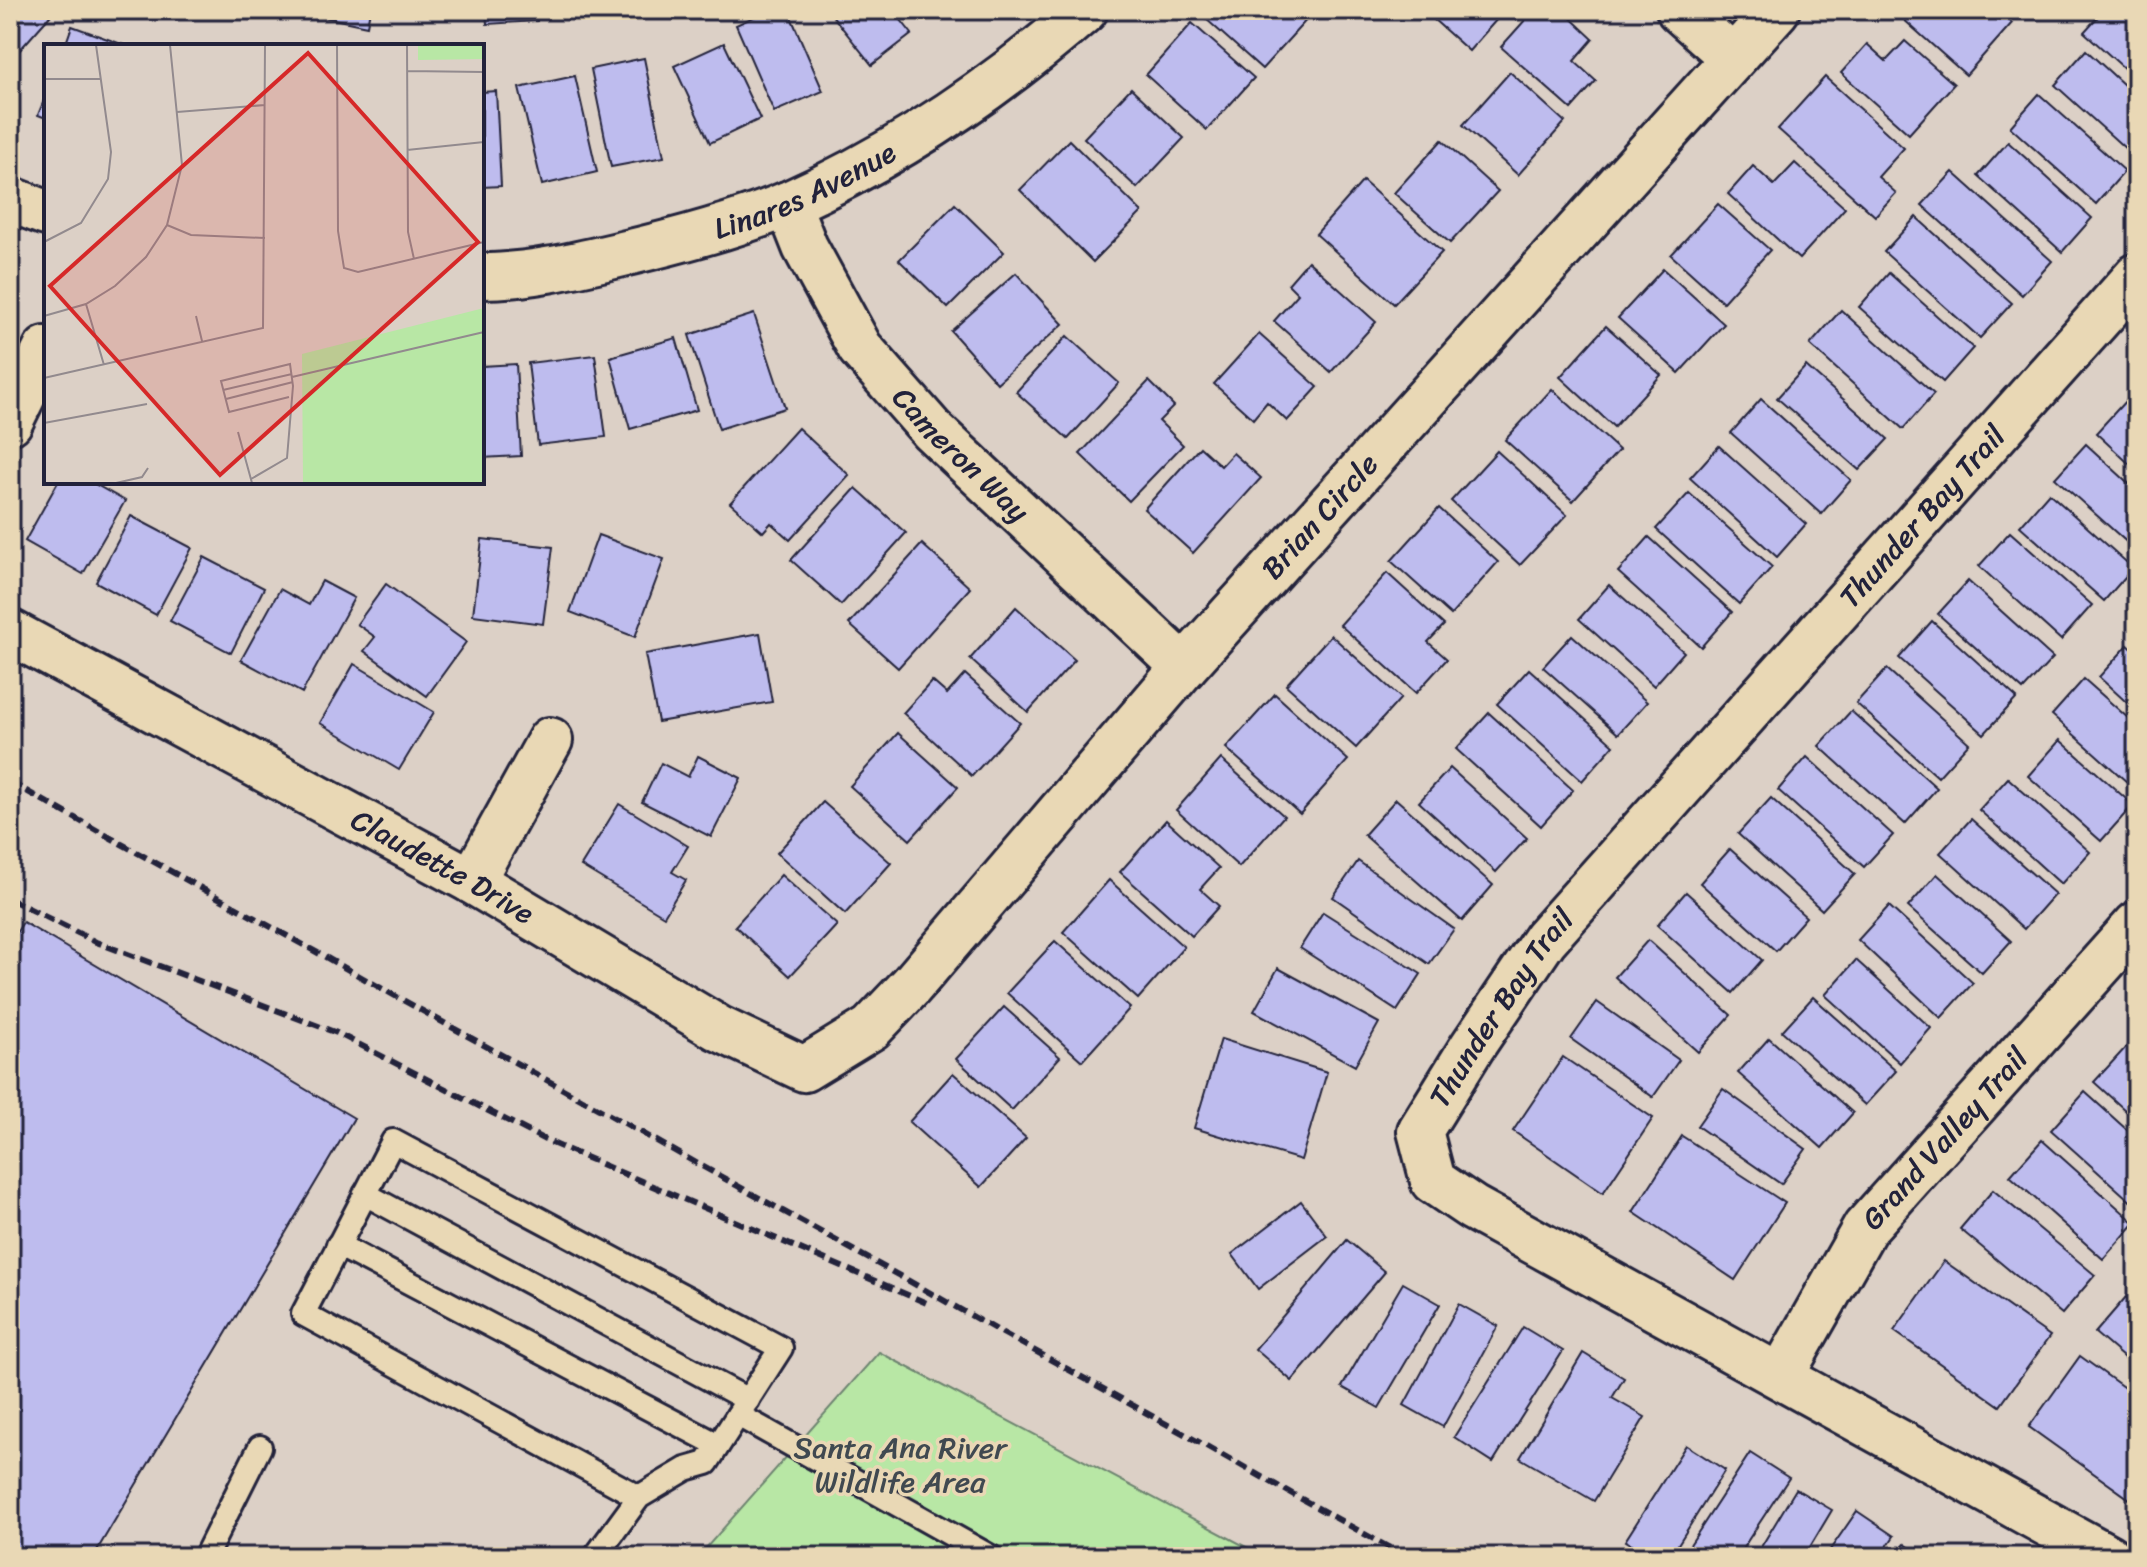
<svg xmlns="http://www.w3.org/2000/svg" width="2147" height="1567" font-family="Sriracha,sans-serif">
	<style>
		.green { fill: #b8e7a5; stroke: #6d8470; stroke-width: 2 }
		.building { fill: #bebcee; stroke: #22223b; stroke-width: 2 }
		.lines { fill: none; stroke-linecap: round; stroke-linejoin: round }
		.service-casing { stroke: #22223b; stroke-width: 28 }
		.minor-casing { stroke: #22223b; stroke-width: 50 }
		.service { stroke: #e9d8b5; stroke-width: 22 }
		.minor { stroke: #e9d8b5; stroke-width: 44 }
		.rail { stroke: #22223b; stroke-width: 6; stroke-dasharray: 12 6; stroke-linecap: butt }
		.labels { text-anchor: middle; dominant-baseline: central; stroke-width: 7; stroke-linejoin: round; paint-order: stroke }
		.street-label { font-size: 30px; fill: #22223b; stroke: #e9d8b5 }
		.park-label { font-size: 30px; fill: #404950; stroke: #e9d8b5 }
		.inset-road { fill: none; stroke: #928a8e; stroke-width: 2 }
		.view { fill: #d62828; fill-opacity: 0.15; stroke: #d62828; stroke-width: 4 }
		.inset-edge { fill: none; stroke: #22223b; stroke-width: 4 }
	</style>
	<rect width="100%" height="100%" fill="#dcd0c6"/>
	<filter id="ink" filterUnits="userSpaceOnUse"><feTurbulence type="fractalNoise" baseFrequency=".0125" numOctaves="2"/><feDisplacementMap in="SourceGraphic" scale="16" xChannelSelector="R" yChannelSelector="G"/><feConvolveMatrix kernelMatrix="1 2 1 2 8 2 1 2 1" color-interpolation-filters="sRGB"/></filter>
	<g filter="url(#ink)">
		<polygon class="green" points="879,1352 1265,1557 698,1557"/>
		<g class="building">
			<polygon points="10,10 43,10 50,16 10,61"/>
			<polygon points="315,10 370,10 367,26 314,15"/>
			<polygon points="413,10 469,10 469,13 413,12"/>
			<polygon points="486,10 537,10 537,21 487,24"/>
			<polygon points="769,10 788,10 823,91 774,112 736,25"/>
			<polygon points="828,10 893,10 912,34 872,65"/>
			<polygon points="1214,10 1301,10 1309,17 1262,69 1206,19"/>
			<polygon points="1423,10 1505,10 1469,51"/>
			<polygon points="1534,10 1562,10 1593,39 1574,61 1596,81 1571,109 1501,47"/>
			<polygon points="1893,10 1998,10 2012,23 1966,75"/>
			<polygon points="2104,10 2129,10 2137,17 2137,80 2084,32"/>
			<polygon points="1192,23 1254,78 1207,130 1146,75"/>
			<polygon points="72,26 124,45 124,46 65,46"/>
			<polygon points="1905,41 1954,84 1909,134 1841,73 1867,44 1886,61"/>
			<polygon points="724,43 760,119 710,143 674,66"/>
			<polygon points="2086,50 2137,97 2137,159 2055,85"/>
			<polygon points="644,58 664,157 611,167 591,69"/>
			<polygon points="1510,72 1565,122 1518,175 1463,125"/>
			<polygon points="575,76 597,172 542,185 519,88"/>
			<polygon points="1825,77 1904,148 1878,177 1896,193 1875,216 1778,129"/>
			<polygon points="1131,88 1184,138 1137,188 1084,138"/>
			<polygon points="496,91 501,186 482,187 482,92"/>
			<polygon points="2039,94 2125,171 2096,204 2010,127"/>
			<polygon points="46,95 46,118 38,115"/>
			<polygon points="1069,140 1142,212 1093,262 1020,190"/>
			<polygon points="1442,140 1498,191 1450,243 1394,193"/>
			<polygon points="2008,142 2092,218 2062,252 1978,176"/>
			<polygon points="1795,163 1845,208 1799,259 1728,194 1753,166 1774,185"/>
			<polygon points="1953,172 2052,261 2022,295 1922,205"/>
			<polygon points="1363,181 1442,252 1394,304 1316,234"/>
			<polygon points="955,204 1004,252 948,308 899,260"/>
			<polygon points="1718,204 1770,250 1723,302 1671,255"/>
			<polygon points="1916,217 2012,303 1980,338 1884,252"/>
			<polygon points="1308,261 1376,322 1331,372 1274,321 1298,294 1288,284"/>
			<polygon points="1663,269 1724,324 1679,373 1618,318"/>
			<polygon points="1016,273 1063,324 997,383 951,331"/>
			<polygon points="1889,273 1973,348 1943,382 1859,307"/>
			<polygon points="1841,310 1934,394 1903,429 1810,345"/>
			<polygon points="754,314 785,408 719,429 689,335"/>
			<polygon points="1606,326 1661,375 1614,427 1560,377"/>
			<polygon points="1259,334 1318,387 1287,421 1267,402 1253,419 1214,384"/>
			<polygon points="1067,336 1119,383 1068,439 1016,392"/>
			<polygon points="676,338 697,410 630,429 610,357"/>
			<polygon points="595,355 606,437 538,445 528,363"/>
			<polygon points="516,364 521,456 482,458 482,366"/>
			<polygon points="1806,366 1888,439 1859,470 1777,398"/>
			<polygon points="1149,381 1174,406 1159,421 1183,445 1129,501 1080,454"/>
			<polygon points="1552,389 1619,450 1573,501 1505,440"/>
			<polygon points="2128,398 2137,406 2137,471 2096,433"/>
			<polygon points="1761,399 1851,480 1821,514 1731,433"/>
			<polygon points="798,428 849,475 790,540 771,523 763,532 730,503"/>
			<polygon points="2086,444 2137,491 2137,538 2130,545 2055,478"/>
			<polygon points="1719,446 1806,524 1777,557 1690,478"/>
			<polygon points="1200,447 1221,466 1233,453 1261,478 1193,553 1144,509"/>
			<polygon points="1497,451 1567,515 1520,565 1451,501"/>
			<polygon points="58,482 91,482 125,501 83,574 25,541"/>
			<polygon points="856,488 906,533 841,605 791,560"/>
			<polygon points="1689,493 1772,567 1739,604 1656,529"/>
			<polygon points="2049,493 2133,568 2104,601 2020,526"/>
			<polygon points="1439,508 1498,562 1451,615 1391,561"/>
			<polygon points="131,516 192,548 156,615 96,582"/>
			<polygon points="2010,532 2092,605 2061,640 1979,566"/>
			<polygon points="598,535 664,559 635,637 570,612"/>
			<polygon points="1649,537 1732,612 1701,647 1618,572"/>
			<polygon points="482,539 553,547 543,624 473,615"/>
			<polygon points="922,544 970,588 898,668 849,624"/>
			<polygon points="204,557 264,588 231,653 170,621"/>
			<polygon points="1387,573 1444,625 1428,642 1447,659 1416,693 1340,625"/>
			<polygon points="322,581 354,598 302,693 241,660 280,589 309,605"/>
			<polygon points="1968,581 2053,658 2023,690 1938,614"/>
			<polygon points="386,584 466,642 427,696 364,651 375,637 357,624"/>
			<polygon points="1609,585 1684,652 1654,686 1579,619"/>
			<polygon points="1016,607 1075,660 1028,712 970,659"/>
			<polygon points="1932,621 2017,698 1984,734 1899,658"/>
			<polygon points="760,633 772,702 658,722 645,654"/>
			<polygon points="1331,635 1401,698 1356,748 1286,685"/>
			<polygon points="1572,635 1647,702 1618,734 1543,667"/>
			<polygon points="2128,645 2137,653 2137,712 2099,677"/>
			<polygon points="354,664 434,712 399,770 320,723"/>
			<polygon points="1529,669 1614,745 1582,781 1497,704"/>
			<polygon points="1887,669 1969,743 1938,777 1856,703"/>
			<polygon points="965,674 1020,723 972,776 903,713 932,681 947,694"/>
			<polygon points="2084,679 2137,726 2137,791 2052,715"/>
			<polygon points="1275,694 1348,760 1300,814 1226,748"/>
			<polygon points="1851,711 1937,788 1905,824 1819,746"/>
			<polygon points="1489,713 1573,790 1541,826 1456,749"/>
			<polygon points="898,733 958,787 910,840 850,786"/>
			<polygon points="2060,740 2133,805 2101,841 2028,776"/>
			<polygon points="698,756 741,778 711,837 642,802 661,763 688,777"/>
			<polygon points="1807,757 1893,835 1864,867 1778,790"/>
			<polygon points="1221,759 1284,816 1239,867 1176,810"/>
			<polygon points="1450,768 1527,838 1496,872 1419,802"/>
			<polygon points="2008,778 2090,852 2061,884 1979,810"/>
			<polygon points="1771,798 1855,874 1822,910 1738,834"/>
			<polygon points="1396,799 1493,885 1462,921 1364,835"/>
			<polygon points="823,802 891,863 845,914 777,853"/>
			<polygon points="619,804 688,846 672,872 686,880 664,916 581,866"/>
			<polygon points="1971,819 2055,894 2024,929 1940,853"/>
			<polygon points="1166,820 1219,868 1200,889 1219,906 1192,936 1120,872"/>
			<polygon points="1730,849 1806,917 1776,951 1700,883"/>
			<polygon points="1358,861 1454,929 1429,964 1333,897"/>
			<polygon points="1937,874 2011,941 1982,973 1908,907"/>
			<polygon points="781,875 837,925 790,976 735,926"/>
			<polygon points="1109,880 1184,947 1138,999 1063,932"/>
			<polygon points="1686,892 1762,960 1733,993 1657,925"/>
			<polygon points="1889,906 1973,983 1941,1018 1858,940"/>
			<polygon points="1323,912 1421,974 1397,1011 1300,948"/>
			<polygon points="23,922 354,1118 93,1557 10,1557 10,943"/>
			<polygon points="1648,940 1731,1015 1698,1052 1615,977"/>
			<polygon points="1055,941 1130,1008 1082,1061 1007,993"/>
			<polygon points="1856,960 1931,1028 1900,1063 1825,995"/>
			<polygon points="1278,968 1379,1023 1355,1066 1254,1011"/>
			<polygon points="1813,997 1896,1071 1865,1105 1782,1031"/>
			<polygon points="1597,1002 1679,1060 1653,1097 1571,1039"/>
			<polygon points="1004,1007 1060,1057 1012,1110 956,1059"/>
			<polygon points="1769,1038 1853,1113 1822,1148 1738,1073"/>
			<polygon points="1221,1039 1327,1072 1301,1160 1194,1128"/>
			<polygon points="2128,1045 2137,1053 2137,1121 2094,1082"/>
			<polygon points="1563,1057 1653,1118 1603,1193 1513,1131"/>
			<polygon points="953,1073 1026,1138 981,1187 909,1122"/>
			<polygon points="1723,1089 1806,1149 1781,1184 1697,1126"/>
			<polygon points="2085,1092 2137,1139 2137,1207 2051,1130"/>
			<polygon points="1682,1136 1785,1203 1735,1280 1633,1212"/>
			<polygon points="2042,1140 2135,1223 2103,1259 2010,1176"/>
			<polygon points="1993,1190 2095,1275 2062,1314 1960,1229"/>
			<polygon points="1301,1201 1327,1236 1258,1289 1232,1254"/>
			<polygon points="1347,1240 1385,1272 1292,1381 1255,1349"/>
			<polygon points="1944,1261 2050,1336 2000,1406 1894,1331"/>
			<polygon points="1403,1283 1440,1304 1379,1408 1342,1387"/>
			<polygon points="2126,1297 2137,1306 2137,1369 2095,1333"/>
			<polygon points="1459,1304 1498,1326 1443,1427 1404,1405"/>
			<polygon points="1523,1327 1563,1351 1493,1462 1454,1437"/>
			<polygon points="1583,1353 1624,1378 1612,1398 1645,1417 1594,1501 1520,1458"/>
			<polygon points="2080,1356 2137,1397 2137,1492 2131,1500 2029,1427"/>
			<polygon points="1686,1445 1725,1470 1670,1557 1651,1557 1625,1541"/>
			<polygon points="1750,1453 1789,1478 1737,1557 1682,1557"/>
			<polygon points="1796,1489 1832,1510 1804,1557 1755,1557"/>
			<polygon points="1857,1511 1894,1536 1880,1557 1825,1557"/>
			<polygon points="1905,1544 1923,1557 1895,1557"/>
		</g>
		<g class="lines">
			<g class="service-casing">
				<g id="service">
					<polyline points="365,1194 748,1400"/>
					<polyline points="338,1245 718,1445"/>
					<polyline points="738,1415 991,1557"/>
					<polyline points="205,1557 260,1447"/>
					<polyline points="595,1557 639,1497 686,1469 707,1463 781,1348 393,1141 303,1314 639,1497"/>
				</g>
			</g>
			<g class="minor-casing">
				<g id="minor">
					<polyline points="1679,10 1733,58"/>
					<polyline points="10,199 46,213"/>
					<path id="s1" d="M788 204 805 247 860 348 932 430 1184 667"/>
					<path id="s2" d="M482 276C526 276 571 266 614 256 670 243 737 226 790 203 898 154 996 88 1085 10"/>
					<polyline points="10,422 46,349"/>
					<path id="s3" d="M10 632 472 881 718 1028 804 1069 871 1028 911 986 1184 667 1777 10"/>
					<polyline points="472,881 550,740"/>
					<path id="s4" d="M1781 1376 1865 1228 2137 924"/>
					<path id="s5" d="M2108 1557 1473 1208 1433 1181 1420 1131 1472 1047 1545 939 2137 276"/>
				</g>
			</g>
			<use href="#service" class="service"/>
			<use href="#minor" class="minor"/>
			<g class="rail">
				<polyline points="10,782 1406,1557"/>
				<polyline points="10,899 96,942 337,1033 545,1140 929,1304"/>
			</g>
		</g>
	</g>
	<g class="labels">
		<g class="street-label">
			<text stroke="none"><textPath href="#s2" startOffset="336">Linares Avenue</textPath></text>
			<text stroke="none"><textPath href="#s1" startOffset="308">Cameron Way</textPath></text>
			<text stroke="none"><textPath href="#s3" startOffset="1666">Brian Circle</textPath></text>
			<text stroke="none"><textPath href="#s5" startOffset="1620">Thunder Bay Trail</textPath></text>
			<text stroke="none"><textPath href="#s3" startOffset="492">Claudette Drive</textPath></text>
			<text stroke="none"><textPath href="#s5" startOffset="972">Thunder Bay Trail</textPath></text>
			<text stroke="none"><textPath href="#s4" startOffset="290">Grand Valley Trail</textPath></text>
		</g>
		<g class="park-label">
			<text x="900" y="1448">Santa Ana River<tspan x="900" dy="34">Wildlife Area</tspan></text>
		</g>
	</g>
	<g transform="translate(44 44)">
		<rect width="440" height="440" fill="#dcd0c6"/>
		<path d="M374 1H440V15L374 16ZM440 264V439H259L258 310Z" fill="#b8e7a5"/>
		<path class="inset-road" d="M293 1 294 187 300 224 314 228 440 198M363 1 364 188 370 215M363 27 440 28M0 35H56M133 68 221 61M363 106 440 98M123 181 147 191 221 194M0 198 37 179 64 135 67 108 52 1M42 260 60 321M0 272 42 260 71 242 102 213 123 181 138 121 126 1M152 272 158 297M248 333 440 288M0 334 219 284 221 1M179 346 248 330M182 355 249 338M0 379 103 360M194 388 208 439M207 435 243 414 249 342 246 320 177 337 185 368 245 353M72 439 98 433 104 424"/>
		<path class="view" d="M264 9 434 198 176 431 6 242Z"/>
		<rect width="440" height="440" class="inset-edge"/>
	</g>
	<rect width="2147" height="1567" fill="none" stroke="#e9d8b5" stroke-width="40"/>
	<rect x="20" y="20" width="2107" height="1527" fill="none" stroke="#22223b" stroke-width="3" filter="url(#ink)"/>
</svg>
